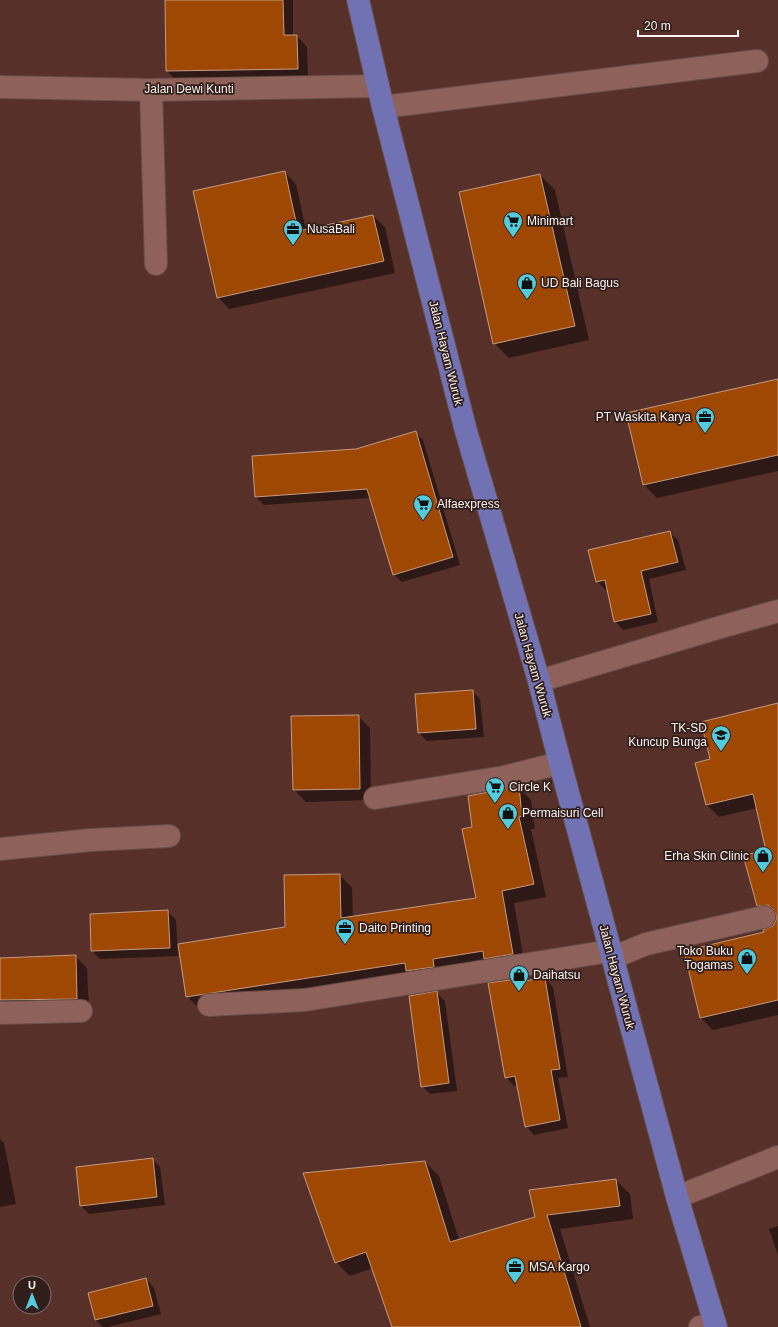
<svg xmlns="http://www.w3.org/2000/svg" width="778" height="1327" font-family="Helvetica,sans-serif">
	<style>
		.shadow { fill: #0007 }
		.building { fill: #9e4803; stroke: #c49b85 }
		.lines { fill: none; stroke-linecap: round; stroke-linejoin: round }
		.minor-casing { stroke: #694c47; stroke-width: 24 }
		.major-casing { stroke: #694c47; stroke-width: 24 }
		.minor { stroke: #8e625b; stroke-width: 22 }
		.major { stroke: #7172b3; stroke-width: 22 }
		.labels { text-anchor: middle; dominant-baseline: central; stroke-width: 3.5; stroke-linejoin: round; paint-order: stroke }
		.street-label { font-size: 12px; fill: #fcf2f0; stroke: #301e1b }
		.poi-label { font-size: 12px; fill: #fcf2f0; stroke: #301e1b; text-anchor: start }
	</style>
	<rect width="100%" height="100%" fill="#57302a"/>
	<g class="shadow">
		<polygon points="166,0 293,0 293,36 297,36 307,47 308,79 178,82 167,71"/>
		<polygon points="284,172 296,184 306,230 373,216 385,227 395,273 229,309 218,297"/>
		<polygon points="540,175 555,190 589,340 509,358 494,343"/>
		<polygon points="778,380 778,471 657,498 644,485 628,414"/>
		<polygon points="415,432 423,440 460,565 402,582 393,574 370,498 264,505 256,497 357,450"/>
		<polygon points="669,532 678,540 686,570 649,579 658,622 623,630 615,621 608,589 605,590 597,581"/>
		<polygon points="472,691 480,699 484,737 427,741 419,733"/>
		<polygon points="778,704 778,1015 713,1030 701,1018 685,952 765,933 773,927 777,917 770,918 757,905 767,852 757,808 719,817 707,805 696,764 712,760"/>
		<polygon points="358,716 370,728 371,800 306,802 294,790 292,717"/>
		<polygon points="518,787 531,800 535,829 531,829 546,897 514,903 525,967 200,1009 187,996 286,928 340,875 352,888 353,918 477,898 473,828"/>
		<polygon points="168,912 176,920 178,956 100,959 92,951"/>
		<polygon points="75,956 87,968 89,1010 0,1017 0,959"/>
		<polygon points="545,979 553,987 568,1077 558,1078 568,1128 534,1135 526,1126 518,1085 514,1086 506,1077 516,980 520,983"/>
		<polygon points="437,993 445,1001 457,1091 430,1094 422,1086"/>
		<polygon points="0,1139 4,1143 16,1204 0,1207"/>
		<polygon points="152,1159 160,1167 165,1205 89,1214 81,1206"/>
		<polygon points="425,1162 439,1176 459,1240 536,1217 616,1180 630,1194 633,1219 560,1229 590,1327 394,1327 373,1268 350,1276 336,1262"/>
		<polygon points="778,1226 778,1255 769,1229"/>
		<polygon points="146,1279 154,1288 161,1314 108,1327 103,1327 96,1320"/>
	</g>
	<g class="building">
		<polygon points="165,0 283,0 284,35 297,35 298,69 166,71"/>
		<polygon points="285,171 298,231 373,215 384,261 217,298 193,191"/>
		<polygon points="540,174 575,326 493,344 459,192"/>
		<polygon points="778,379 778,455 643,485 626,413"/>
		<polygon points="416,431 453,557 393,575 367,489 255,497 252,456 356,449"/>
		<polygon points="670,531 678,562 641,571 651,614 614,622 605,580 596,582 588,550"/>
		<polygon points="473,690 476,729 418,733 415,694"/>
		<polygon points="778,703 778,1000 700,1018 684,951 764,932 763,930 773,926 776,920 776,915 773,909 768,905 757,906 743,855 766,851 753,794 706,805 695,763 710,759 701,722"/>
		<polygon points="359,715 360,789 293,790 291,716"/>
		<polygon points="519,786 522,816 519,817 534,884 502,891 513,954 484,959 483,951 433,959 434,967 406,971 405,963 186,997 178,944 285,927 284,875 340,874 341,918 476,898 462,829 472,827 468,796"/>
		<polygon points="168,910 170,948 91,951 90,914"/>
		<polygon points="76,955 77,999 0,1000 0,958"/>
		<polygon points="545,978 560,1069 551,1070 560,1120 525,1127 515,1076 505,1078 488,983 517,979 517,982"/>
		<polygon points="437,991 449,1083 421,1087 409,996"/>
		<polygon points="153,1158 157,1197 80,1206 76,1167"/>
		<polygon points="425,1161 450,1242 535,1217 529,1190 616,1179 620,1206 547,1215 581,1327 392,1327 366,1252 335,1263 303,1173"/>
		<polygon points="146,1278 153,1306 95,1320 88,1293"/>
	</g>
	<g class="lines">
		<g class="minor-casing">
			<g id="minor">
				<polyline points="0,87 151,90 378,86"/>
				<polyline points="151,90 156,264"/>
				<polyline points="383,107 757,61"/>
				<polyline points="539,681 721,627 778,611"/>
				<polyline points="375,798 504,777 560,763"/>
				<polyline points="0,849 91,840 169,836"/>
				<polyline points="612,958 646,944 764,917"/>
				<polyline points="209,1005 305,1000 610,951"/>
				<polyline points="0,1013 81,1011"/>
				<polyline points="677,1197 778,1157"/>
				<polyline points="700,1327 715,1323"/>
			</g>
		</g>
		<g class="major-casing">
			<polyline id="major" points="358,0 383,107 466,431 539,681 560,763 677,1197 716,1327"/>
		</g>
		<use href="#minor" class="minor"/>
		<use href="#major" class="major"/>
	</g>
	<defs>
		<g id="supermarket-pin" transform="scale(1)"><path d="M0 17L-7.5 6A9.5 9.5 0 1 1 7.5 6Z" fill="#54cadd" stroke="#301e1b"/><path d="M-6-5.5h2.5l.6 2H6L4.5 2H-2.5L-4.4-4H-6ZM-1.5 3.2a1.3 1.3 0 1 0 .1 0ZM3 3.2a1.3 1.3 0 1 0 .1 0Z" fill="#111"/></g>
		<g id="office-pin" transform="scale(1)"><path d="M0 17L-7.5 6A9.5 9.5 0 1 1 7.5 6Z" fill="#54cadd" stroke="#301e1b"/><path d="M-6-3h4V-5.5h4V-3h4V5H-6ZM-1-4.5V-3h2v-1.5ZM-6 0V1H6V0Z" fill="#111"/></g>
		<g id="shop-pin" transform="scale(1)"><path d="M0 17L-7.5 6A9.5 9.5 0 1 1 7.5 6Z" fill="#54cadd" stroke="#301e1b"/><path d="M-5-2.5h2.3a2.7 3.5 0 0 1 5.4 0H5L5.5 6h-11ZM-1.5-2.5h3a1.5 2.3 0 0 0-3 0Z" fill="#111"/></g>
		<g id="school-pin" transform="scale(1)"><path d="M0 17L-7.5 6A9.5 9.5 0 1 1 7.5 6Z" fill="#54cadd" stroke="#301e1b"/><path d="M0-5L7-2L0 1L-7-2ZM-4 1L0 2.5L4 1V4Q0 6-4 4Z" fill="#111"/></g>
	</defs>
	<g fill-rule="evenodd">
		<use href="#supermarket-pin" x="513" y="221"/>
		<use href="#office-pin" x="293" y="229"/>
		<use href="#shop-pin" x="527" y="283"/>
		<use href="#office-pin" x="705" y="417"/>
		<use href="#supermarket-pin" x="423" y="504"/>
		<use href="#school-pin" x="721" y="735"/>
		<use href="#supermarket-pin" x="495" y="787"/>
		<use href="#shop-pin" x="508" y="813"/>
		<use href="#shop-pin" x="763" y="856"/>
		<use href="#office-pin" x="345" y="928"/>
		<use href="#shop-pin" x="747" y="958"/>
		<use href="#shop-pin" x="519" y="975"/>
		<use href="#office-pin" x="515" y="1267"/>
	</g>
	<g class="labels">
		<g class="street-label">
			<text x="189" y="89">Jalan Dewi Kunti</text>
			<text transform="translate(446 353) rotate(76)">Jalan Hayam Wuruk</text>
			<text transform="translate(533 665) rotate(74)">Jalan Hayam Wuruk</text>
			<text transform="translate(617 977) rotate(75)">Jalan Hayam Wuruk</text>
		</g>
		<g class="poi-label">
			<text x="527" y="221">Minimart</text>
			<text x="307" y="229">NusaBali</text>
			<text x="541" y="283">UD Bali Bagus</text>
			<text x="691" y="417" text-anchor="end">PT Waskita Karya</text>
			<text x="437" y="504">Alfaexpress</text>
			<text x="707" y="728" text-anchor="end">TK-SD<tspan x="707" dy="14">Kuncup Bunga</tspan></text>
			<text x="509" y="787">Circle K</text>
			<text x="522" y="813">Permaisuri Cell</text>
			<text x="749" y="856" text-anchor="end">Erha Skin Clinic</text>
			<text x="359" y="928">Daito Printing</text>
			<text x="733" y="951" text-anchor="end">Toko Buku<tspan x="733" dy="14">Togamas</tspan></text>
			<text x="533" y="975">Daihatsu</text>
			<text x="529" y="1267">MSA Kargo</text>
		</g>
	</g>
	<g transform="translate(32 1295)"><circle r="19" fill="#301e1b" stroke="#827370"/>
	<path d="M0-3L7 15L0 10L-7 15Z" fill="#54cadd"/>
	<text y="-6" font-size="11" font-weight="bold" text-anchor="middle" fill="#fcf2f0">U</text>
	</g>
	<path d="M638 30v6h100v-6" fill="none" stroke="#fcf2f0" stroke-width="2"/>
	<text x="644" y="30" font-size="12" fill="#fcf2f0" stroke="#301e1b" stroke-width="3" paint-order="stroke">20 m</text>
</svg>
